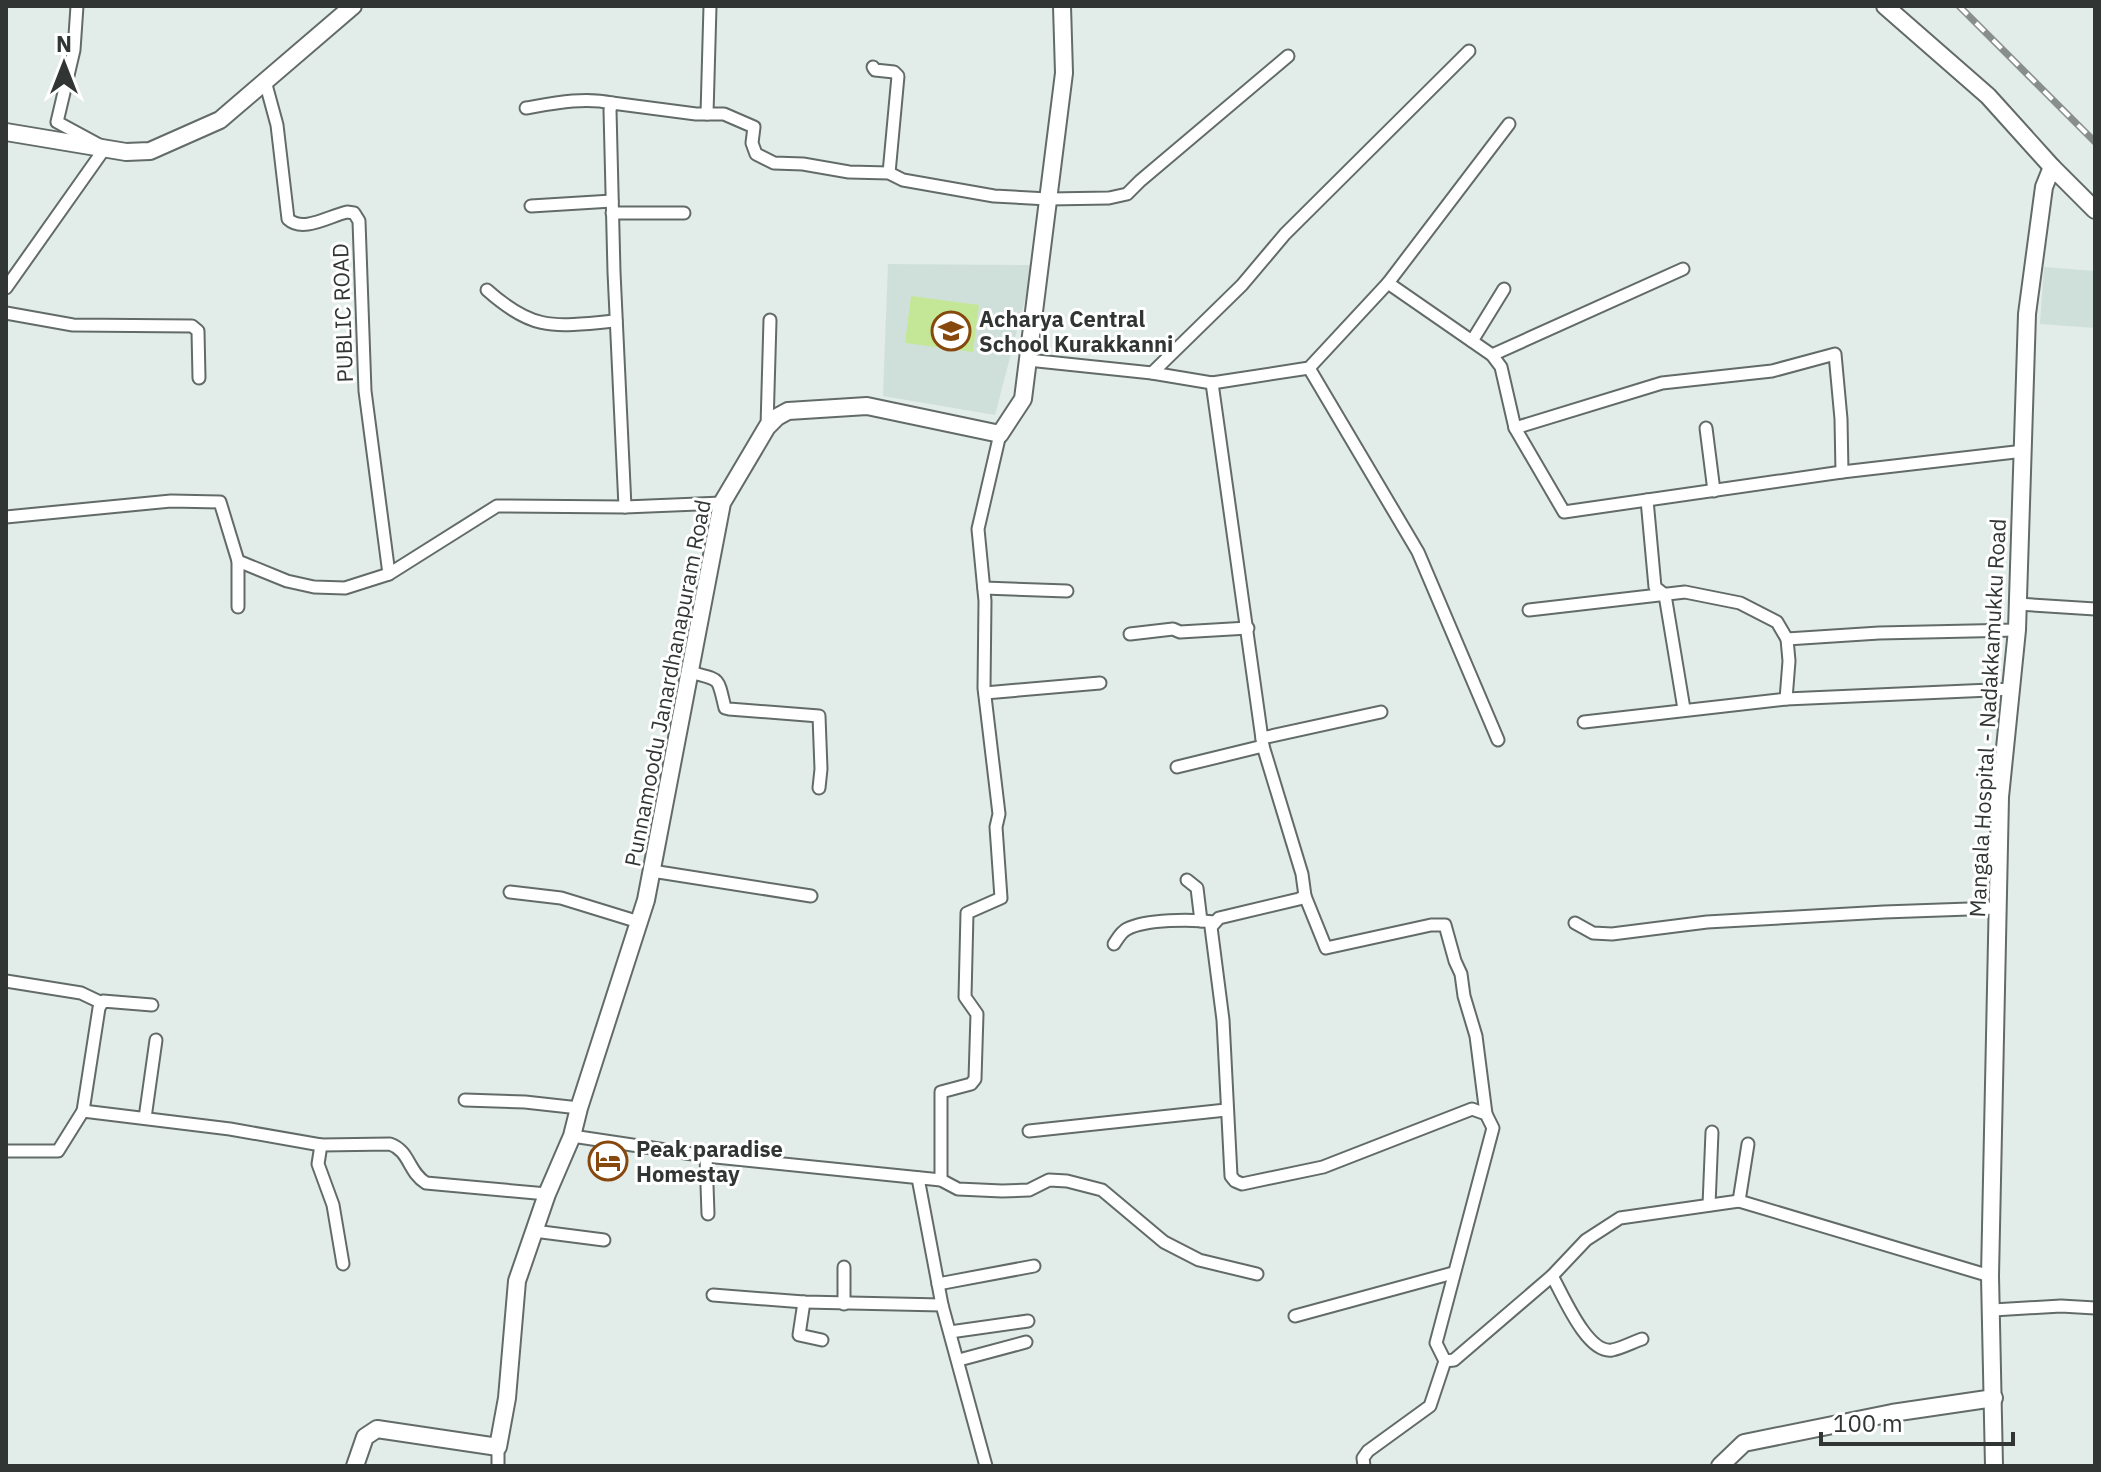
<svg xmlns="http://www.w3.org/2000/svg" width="2101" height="1472" font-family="'IBM Plex Sans',sans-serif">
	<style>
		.built { fill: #cfe0db }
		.green { fill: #c4e797 }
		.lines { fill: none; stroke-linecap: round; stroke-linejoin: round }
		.minor-casing { stroke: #626b68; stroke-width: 15 }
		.secondary-casing { stroke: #626b68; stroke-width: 20 }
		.minor { stroke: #fff; stroke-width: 11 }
		.secondary { stroke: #fff; stroke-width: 16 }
		.rail-casing { stroke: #878e8c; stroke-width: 7 }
		.rail { stroke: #fff; stroke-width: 4; stroke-dasharray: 12; stroke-linecap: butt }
		.labels { text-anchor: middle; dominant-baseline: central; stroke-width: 6; stroke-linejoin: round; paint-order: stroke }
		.street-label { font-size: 22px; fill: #313534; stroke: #fff }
		.poi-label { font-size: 22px; font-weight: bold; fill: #313534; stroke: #fff; text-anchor: start }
	</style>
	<rect width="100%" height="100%" fill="#e2ece9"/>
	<g class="built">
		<polygon points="888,264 1034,265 995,415 883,396"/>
		<polygon points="2044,267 2095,271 2095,328 2040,324"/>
	</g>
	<polygon class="green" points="911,296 979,305 973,352 905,343"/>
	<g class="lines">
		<g class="minor-casing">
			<g id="minor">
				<polyline points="873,67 875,70 894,72 898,76 889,173"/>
				<path d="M265 81 277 125 288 219C303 233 329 216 347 212L354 213 359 221 365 391 389 574"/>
				<path d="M526 108C555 103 584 97 612 103"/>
				<polyline points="707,114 710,6"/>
				<polyline points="531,206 612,201"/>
				<polyline points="612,213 684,213"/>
				<polyline points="1388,283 1509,124"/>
				<polyline points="6,288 105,148 57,122 74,50 77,6"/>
				<path d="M487 290C535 333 556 326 616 321"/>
				<polyline points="6,313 73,325 192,326 198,331 199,378"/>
				<polyline points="1472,341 1504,289"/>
				<polyline points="1492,355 1683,269"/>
				<polyline points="1028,360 1152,373 1212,383 1309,368 1388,283 1492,355 1501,367 1515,428 1564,512 1842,472 2024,451"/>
				<polyline points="1309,368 1418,552 1498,740"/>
				<polyline points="1152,373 1242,285 1285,234 1469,51"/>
				<polyline points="1212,383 1263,746 1302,874 1305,896 1299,899 1219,918 1211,927 1223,1020 1231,1176 1235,1181 1242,1184 1323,1167 1472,1109 1486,1114 1493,1128 1436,1343 1445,1361"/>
				<polyline points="767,426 770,320"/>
				<polyline points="1515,428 1662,383 1772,371 1835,354 1841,419 1842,472"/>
				<polyline points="1706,428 1714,491"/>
				<polyline points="1647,500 1655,587 1665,595 1684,709"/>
				<polyline points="625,507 614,272 610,110 612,103 696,114 724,114 754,127 752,143 756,154 774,163 803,164 849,172 889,173 903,180 994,196 1048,199 1109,198 1127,194 1140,181 1288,56"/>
				<polyline points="6,517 171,501 220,502 238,561 287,581 314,587 345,588 389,574 497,506 625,507 722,503"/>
				<polyline points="984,588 1067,591"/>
				<polyline points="2017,604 2095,609"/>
				<polyline points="238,607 238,561"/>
				<polyline points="1529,610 1685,592 1740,603 1777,622 1787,639"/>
				<polyline points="1130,634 1173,629 1180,632 1248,628"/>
				<path d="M690 672C721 681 717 675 725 708L729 709 819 716 821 769 819 788"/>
				<polyline points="985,693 1100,683"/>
				<polyline points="1786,699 2013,689"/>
				<polyline points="1584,722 1786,699 1789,661 1787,639 1879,633 2017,630"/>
				<polyline points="1262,738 1381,712"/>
				<polyline points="1177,767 1263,746"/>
				<polyline points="652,871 811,896"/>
				<polyline points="1187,880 1197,888 1201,921"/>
				<polyline points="510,892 561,898 639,922"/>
				<polyline points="1305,896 1326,948 1431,925 1445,925 1455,961 1461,974 1464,996 1476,1036 1486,1114"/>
				<polyline points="1575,923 1593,933 1612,934 1707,922 1884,912 1997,908"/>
				<path d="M1114 944C1118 938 1121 932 1127 929 1146 919 1192 919 1214 922"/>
				<polyline points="6,981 81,993 102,1003"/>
				<polyline points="465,1100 525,1102 579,1108"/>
				<polyline points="83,1111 99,1008 103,1001 152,1005"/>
				<polyline points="145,1118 156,1040"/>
				<polyline points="1029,1131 1226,1110"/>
				<polyline points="572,1136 706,1156 941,1180 958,1189 1002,1191 1029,1190 1049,1180 1067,1181 1102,1190 1164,1242 1199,1260 1257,1274"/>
				<polyline points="321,1145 318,1164 333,1205 343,1264"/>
				<path d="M6 1151H58L83 1111 230 1129 321 1145 390 1144C410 1151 408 1172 426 1183L547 1194"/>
				<polyline points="706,1156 708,1214"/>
				<polyline points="918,1178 942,1305 986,1466"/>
				<polyline points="941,1180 941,1092 971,1084 975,1079 977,1014 965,997 967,913 1001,898 996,827 999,814 984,688 985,601 978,529 1000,434"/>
				<polyline points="1739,1201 1748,1144"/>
				<polyline points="1709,1205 1712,1132"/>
				<polyline points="534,1231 604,1240"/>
				<polyline points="844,1267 844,1304"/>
				<path d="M1552 1276C1563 1295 1587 1354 1612 1350 1622 1348 1633 1342 1642 1339"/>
				<polyline points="938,1284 1034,1266"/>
				<polyline points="713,1295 804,1302 942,1305"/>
				<polyline points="804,1302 799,1335 822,1340"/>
				<polyline points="1993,1310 2061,1306 2095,1308"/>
				<polyline points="1295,1316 1453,1273"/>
				<polyline points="950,1332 1028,1321"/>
				<polyline points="959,1360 1026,1342"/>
				<polyline points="498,1466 498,1447"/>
				<polyline points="1364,1466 1363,1458 1368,1451 1430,1406 1445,1361 1454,1360 1552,1276 1586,1240 1620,1218 1739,1201 1990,1276"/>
			</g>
		</g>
		<g class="secondary-casing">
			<g id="secondary">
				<polyline points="1885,6 1988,96 2052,167 2095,210"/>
				<polyline points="6,132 126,152 150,151 220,120 353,6"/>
				<polyline points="355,1466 365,1437 377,1429 498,1447 507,1398 517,1281 547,1194 572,1136 579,1108 646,900 722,503 767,427 777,417 788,411 867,406 1000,434 1023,399 1064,73 1062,6"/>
				<polyline points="1720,1466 1744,1443 1892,1413 1994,1398"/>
				<polyline points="1994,1466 1990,1276 2000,797 2017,630 2027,314 2044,187 2052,167"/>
			</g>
		</g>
		<use href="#minor" class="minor"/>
		<use href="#secondary" class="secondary"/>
		<g class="rail-casing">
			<polyline id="rail" points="1959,6 2095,142"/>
		</g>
		<use href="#rail" class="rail"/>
	</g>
	<defs>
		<g id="school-ring" transform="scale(2)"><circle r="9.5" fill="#fff" stroke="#87480e" stroke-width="1.5"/><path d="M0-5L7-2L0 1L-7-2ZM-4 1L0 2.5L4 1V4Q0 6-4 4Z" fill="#87480e"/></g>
		<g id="hotel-ring" transform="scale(2)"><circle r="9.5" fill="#fff" stroke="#87480e" stroke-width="1.5"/><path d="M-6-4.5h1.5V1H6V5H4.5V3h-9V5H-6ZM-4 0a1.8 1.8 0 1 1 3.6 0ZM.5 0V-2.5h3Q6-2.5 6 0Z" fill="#87480e"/></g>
	</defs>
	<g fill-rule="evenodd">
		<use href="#school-ring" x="951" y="331"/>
		<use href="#hotel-ring" x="608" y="1161"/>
	</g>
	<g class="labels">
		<g class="street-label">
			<text transform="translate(342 313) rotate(-92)">PUBLIC ROAD</text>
			<text transform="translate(667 683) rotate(-79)">Punnamoodu Janardhanapuram Road</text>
			<text transform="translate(1987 718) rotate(-87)">Mangala Hospital - Nadakkamukku Road</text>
		</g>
		<g class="poi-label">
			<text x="979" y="318">Acharya Central<tspan x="979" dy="25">School Kurakkanni</tspan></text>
			<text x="636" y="1148">Peak paradise<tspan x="636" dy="25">Homestay</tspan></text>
		</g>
	</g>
	<rect width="2101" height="1472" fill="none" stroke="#313534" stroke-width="16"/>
	<g transform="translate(64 64)" stroke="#ffffff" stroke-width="6" paint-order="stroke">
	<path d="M0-6L14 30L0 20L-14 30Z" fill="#313534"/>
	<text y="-12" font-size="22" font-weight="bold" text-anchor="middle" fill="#313534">N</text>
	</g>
	<path d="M1821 1432v12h192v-12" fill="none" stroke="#313534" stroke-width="4"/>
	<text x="1833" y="1432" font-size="24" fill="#313534" stroke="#ffffff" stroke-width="6" paint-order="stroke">100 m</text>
</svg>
